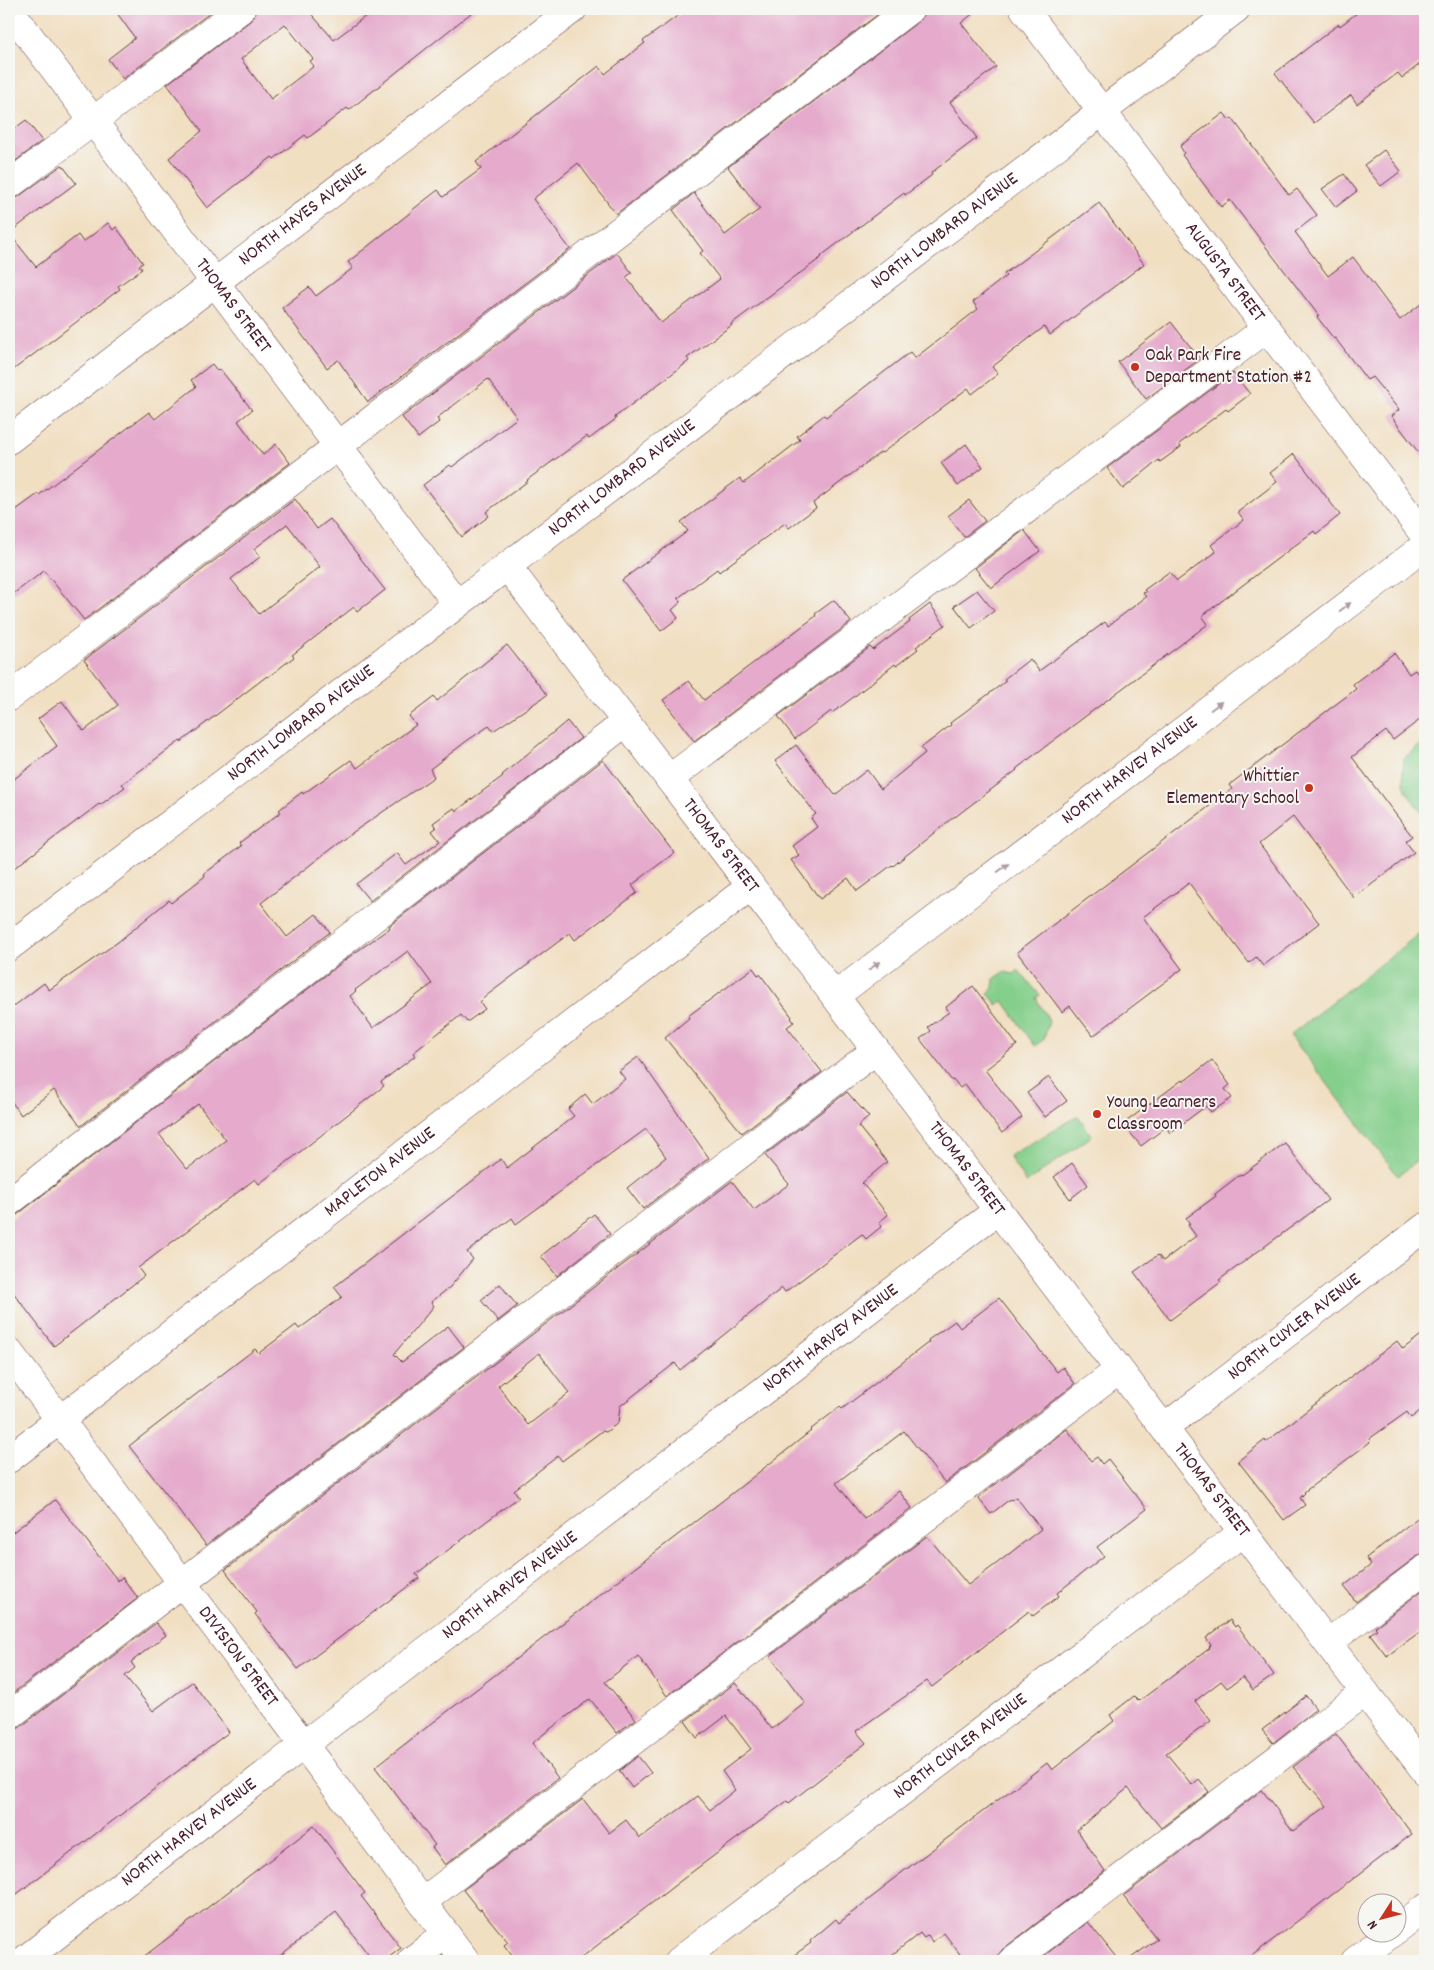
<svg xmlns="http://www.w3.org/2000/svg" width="1434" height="1970" font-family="Dekko,sans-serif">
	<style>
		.green { fill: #85cf8c; stroke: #68775c }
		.building { fill: #e5aacc; fill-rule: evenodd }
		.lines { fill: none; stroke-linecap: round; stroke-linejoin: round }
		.minor-casing { stroke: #633c42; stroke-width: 29 }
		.minor { stroke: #fff; stroke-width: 28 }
		.oneway { fill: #ae9aa0 }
		.poi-dot { fill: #c8321e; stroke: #f6f6f2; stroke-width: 2 }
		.labels { text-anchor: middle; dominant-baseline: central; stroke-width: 4; stroke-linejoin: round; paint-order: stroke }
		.street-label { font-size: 19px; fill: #4a1f2b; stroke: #f6f6f2 }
		.poi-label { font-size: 19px; fill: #4a1f2b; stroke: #f6f6f2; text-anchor: start }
	</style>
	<rect width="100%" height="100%" fill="#f6f6f2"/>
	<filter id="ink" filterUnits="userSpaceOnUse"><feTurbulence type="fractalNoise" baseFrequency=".02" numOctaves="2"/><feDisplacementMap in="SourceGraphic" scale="10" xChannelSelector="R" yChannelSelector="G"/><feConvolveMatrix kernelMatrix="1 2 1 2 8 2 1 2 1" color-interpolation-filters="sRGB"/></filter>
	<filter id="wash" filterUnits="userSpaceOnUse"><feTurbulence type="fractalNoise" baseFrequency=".0096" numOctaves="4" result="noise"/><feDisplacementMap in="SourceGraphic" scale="20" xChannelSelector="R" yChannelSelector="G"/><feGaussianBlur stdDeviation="1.12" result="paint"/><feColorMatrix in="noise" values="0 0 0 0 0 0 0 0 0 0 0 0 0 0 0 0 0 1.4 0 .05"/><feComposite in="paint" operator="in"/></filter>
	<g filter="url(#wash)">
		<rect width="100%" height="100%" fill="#f1dfc2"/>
		<g class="green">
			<path d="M1425 741V817C1407 792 1400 790 1404 758Z"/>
			<polygon points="1425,929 1425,1155 1398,1176 1290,1035"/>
			<polygon points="1018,970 1040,995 1036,998 1049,1021 1044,1039 1035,1046 1003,1001 997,1005 988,993 993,988 994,979 1004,972 1014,974"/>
			<polygon points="1078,1116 1092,1136 1026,1183 1009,1156"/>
		</g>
		<g id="blocks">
			<g class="building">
				<polygon points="114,9 215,9 123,79 108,59 135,38"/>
				<path d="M256 9H307L334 40 375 9H476L349 110 347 108 308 138 305 135 274 159 272 157 207 208 169 158 202 131 167 84 250 21 255 15ZM285 24 313 59 310 61 314 66 271 99 241 59Z"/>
				<polygon points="687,9 885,9 616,214 578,163 577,164 533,199 570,249 368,402 338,360 327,368 282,308 309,287 316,296 353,268 348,262 411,212 411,211 438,190 443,197 481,169 476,162 599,66 605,74 645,43 643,41"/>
				<polygon points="925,9 979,9 961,23 996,67 950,102 977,138 931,173 932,175 905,195 904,193 821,256 822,257 731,324 732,325 687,358 689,361 615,417 616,419 589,439 587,436 527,480 528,481 486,512 489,516 462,537 423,485 450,465 452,467 517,418 488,379 437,418 439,422 418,438 402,417 617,253 632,273 626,277 661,323 720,279 700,253 703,251 673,210 694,193 725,235 760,209 728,167 919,21 924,15"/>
				<polygon points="1362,9 1425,9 1425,60 1402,78 1398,73 1357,104 1351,95 1314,123 1275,73 1339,24 1340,26"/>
				<polygon points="1224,113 1229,120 1232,118 1289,195 1297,189 1317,215 1295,232 1328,276 1353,257 1400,320 1425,301 1425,461 1391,416 1399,410 1372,377 1367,380 1335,338 1334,339 1317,317 1319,316 1230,200 1221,207 1182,155 1184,153 1180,146"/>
				<polygon points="26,120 42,141 9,166 9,133"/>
				<polygon points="1384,150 1401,171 1381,186 1364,165"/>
				<polygon points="62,165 76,183 9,233 36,267 78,235 83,242 108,223 113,230 116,227 143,263 139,265 142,269 118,286 120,289 9,373 9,200 18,197"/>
				<polygon points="1344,174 1357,191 1336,207 1322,189"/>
				<polygon points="1099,203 1144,264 1050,335 1044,327 992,367 998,374 972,394 968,388 882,453 881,452 813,503 816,508 789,528 785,523 719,572 717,569 678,598 681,602 672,610 678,618 661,631 622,580 688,531 681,522 740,478 744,483 800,440 797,436 824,415 826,417 910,352 915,358 978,309 973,302 1006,276 1004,274"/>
				<polygon points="1171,322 1200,359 1146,399 1118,362"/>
				<polygon points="212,364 217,371 220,369 252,410 238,421 263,455 276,444 290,463 84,620 44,571 9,597 9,515 38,494 39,495 149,412 155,419 196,387 191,380"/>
				<polygon points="1233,373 1250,394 1228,411 1226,409 1179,444 1181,447 1160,462 1159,460 1123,489 1107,468"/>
				<polygon points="966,444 983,467 958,486 941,463"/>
				<polygon points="1294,454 1340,515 1316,534 1314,531 1202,616 1208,624 1046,746 1016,769 1017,770 955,817 955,816 893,866 892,865 857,891 848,878 820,899 791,860 799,855 792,846 817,827 811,818 816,814 775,761 796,745 835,795 867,770 881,789 925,753 921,748 951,725 950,723 1006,681 1004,679 1030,659 1039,671 1105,622 1108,626 1146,597 1143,593 1146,592 1144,590 1169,572 1177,581 1216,552 1211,545 1244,520 1238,512 1277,482 1270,473"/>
				<path d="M295 499 317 529 330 519 385 590 357 612 354 607 292 655 294 657 268 677 267 676 181 742 180 741 122 784 125 787 100 805 99 804 9 872V783L57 746 38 719 62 701 84 731 118 705 84 660ZM287 524 320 567 259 614 231 579 260 557 254 549Z"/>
				<polygon points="969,500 985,521 964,537 948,516"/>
				<polygon points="1024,530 1040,551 991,588 975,568"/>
				<polygon points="977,590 994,611 971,628 954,606"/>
				<polygon points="834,600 851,622 694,741 663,700 689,681 704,700 816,616 815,614"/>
				<polygon points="930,604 945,625 916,647 918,649 896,666 895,664 851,699 832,713 831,711 795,739 778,716 870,647 873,650 910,622 909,620"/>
				<polygon points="507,645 547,695 493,731 489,726 468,740 430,769 434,777 346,837 261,903 287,937 316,914 330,932 81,1126 54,1090 21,1115 9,1098 9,1010 44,983 49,990 118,942 169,900 171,903 205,876 204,874 241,846 239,843 281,812 279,810 302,792 303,794 351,760 357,768 416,725 409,716 434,697 437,701"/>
				<polygon points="1394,653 1409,674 1415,670 1425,683 1425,716 1393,740 1386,731 1352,757 1412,836 1405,841 1414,852 1354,898 1293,817 1259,844 1319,923 1263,966 1256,957 1249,963 1189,883 1143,917 1182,969 1093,1036 1070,1006 1062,1012 1017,952 1232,789 1229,785 1356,689 1353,684"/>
				<polygon points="567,721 581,738 370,901 356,884 397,853 406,865 440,841 432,831 436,828 433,823 454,808 456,811 503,776 502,775"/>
				<path d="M603 760 674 853 632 885 637 893 575 940 570 933 486 996 480 1002 485 1009 467 1022 461 1015 413 1053 415 1056 381 1082 384 1086 259 1184 255 1179 138 1268 144 1276 54 1346 9 1287V1221L349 957 390 928 389 926ZM408 951 432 984 373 1028 350 996 356 991 355 990ZM198 1104 226 1140 187 1169 159 1134Z"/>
				<polygon points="753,968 758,975 760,974 792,1017 791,1018 794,1022 787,1027 822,1072 742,1133 665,1038 689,1018 688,1016"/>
				<polygon points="973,986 1017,1045 985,1070 1022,1117 1002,1133 965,1084 960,1088 954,1080 952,1081 920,1039 931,1031 928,1027 949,1012 946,1007"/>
				<polygon points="638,1057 709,1158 643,1209 627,1188 666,1157 646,1129 516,1224 512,1218 467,1252 473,1259 450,1287 431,1302 434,1306 394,1354 402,1362 448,1326 464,1347 206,1545 129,1446 255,1349 259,1353 296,1325 299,1329 342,1297 334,1287 501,1159 507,1168 574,1116 568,1109 585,1094 593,1104 625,1079 619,1071"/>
				<polygon points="1212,1060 1230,1085 1225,1089 1232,1098 1211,1112 1206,1106 1170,1133 1166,1127 1141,1146 1123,1124 1182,1080 1183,1082"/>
				<polygon points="1049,1077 1067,1101 1045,1117 1027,1093"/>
				<path d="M847 1092 869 1117 858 1126 887 1162 862 1183 888 1215 879 1222 882 1226 866 1239 862 1234 785 1292 782 1288 680 1370 675 1363 620 1406 618 1423 606 1432 602 1431 562 1461 558 1456 514 1490 519 1497 416 1574 419 1578 298 1669 255 1614 257 1612 225 1570 732 1181 754 1210 789 1184 765 1155ZM539 1353 569 1393 528 1425 498 1386Z"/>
				<polygon points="1285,1143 1328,1200 1219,1280 1221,1282 1170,1320 1134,1272 1158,1255 1163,1261 1196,1236 1188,1225 1190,1224 1186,1218 1216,1196 1215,1194 1241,1174 1242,1175"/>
				<polygon points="1072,1163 1088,1185 1070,1199 1054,1177"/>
				<polygon points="594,1214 610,1234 557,1276 541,1256"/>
				<polygon points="500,1284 517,1306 498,1321 481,1300"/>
				<polygon points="999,1298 1057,1372 1063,1367 1075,1384 945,1483 904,1431 836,1483 864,1519 899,1491 912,1508 667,1696 638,1656 605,1682 636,1719 617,1733 590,1699 545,1733 532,1743 558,1778 445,1865 432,1847 435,1845 375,1767 730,1495 811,1431 810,1430 840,1407 842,1409 929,1342 928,1340 955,1321 960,1328"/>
				<polygon points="1425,1332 1425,1407 1411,1418 1407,1412 1369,1439 1370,1442 1304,1492 1305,1493 1300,1498 1305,1505 1284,1520 1238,1461 1265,1440 1266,1442 1397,1341 1403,1349"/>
				<polygon points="1067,1429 1091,1461 1097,1457 1102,1464 1108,1459 1147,1509 1097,1547 1104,1556 1057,1593 1059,1596 1033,1616 1029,1611 932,1687 927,1681 856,1731 866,1743 789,1803 787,1801 692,1872 577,1961 516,1961 504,1945 508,1942 481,1909 479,1910 463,1890 583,1799 609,1833 626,1820 640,1838 698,1796 710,1810 735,1790 722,1771 751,1749 726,1716 697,1738 685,1721 735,1683 772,1729 805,1703 770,1656 927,1536 968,1585 1000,1561 1041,1529 1016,1497 1011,1500 1010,1499 991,1514 978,1498"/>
				<polygon points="55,1500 118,1581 122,1577 138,1598 9,1696 9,1535"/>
				<polygon points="1425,1512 1425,1554 1416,1557 1356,1602 1344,1586 1371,1565 1366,1558"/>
				<polygon points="1425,1588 1425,1628 1387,1656 1370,1634 1377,1629 1375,1627"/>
				<polygon points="1230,1620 1235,1627 1237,1625 1274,1675 1253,1690 1243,1677 1227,1688 1221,1681 1195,1701 1211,1721 1166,1753 1192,1785 1199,1779 1209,1792 1161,1828 1128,1788 1077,1830 1105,1871 1003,1949 998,1955 997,1961 965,1961 944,1933 932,1942 928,1935 924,1938 920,1933 884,1961 786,1961 811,1943 810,1941 836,1919 839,1923 885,1887 884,1886 1047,1763 1052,1770 1114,1721 1110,1715 1134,1696 1139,1701 1210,1648 1209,1647 1211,1645 1206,1638"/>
				<polygon points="156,1623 166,1635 131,1662 135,1668 125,1676 153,1711 192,1682 229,1732 9,1900 9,1731 19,1728"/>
				<polygon points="1306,1696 1316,1709 1273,1743 1262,1730"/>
				<polygon points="1336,1734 1412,1834 1245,1961 1127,1961 1157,1939 1123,1896 1262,1790 1293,1831 1327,1806 1293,1767"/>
				<polygon points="638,1756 651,1773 632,1788 619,1771"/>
				<polygon points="314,1826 365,1893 361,1896 401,1948 384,1961 373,1961 336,1912 273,1961 138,1961"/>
				<polygon points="1088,1922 1119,1961 1037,1961"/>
			</g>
		</g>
	</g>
	<g filter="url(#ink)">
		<use href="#blocks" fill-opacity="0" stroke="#633c42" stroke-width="1"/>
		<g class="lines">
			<g class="minor-casing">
				<g id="minor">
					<path id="s1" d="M9 9 457 604"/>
					<path id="s2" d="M1024 9 1425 536"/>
					<polyline points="9,185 241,9"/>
					<path id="s3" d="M9 440 573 9"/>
					<path id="s4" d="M507 566 1425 1771"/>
					<polyline points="9,697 910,9"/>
					<polyline points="669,779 1267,328"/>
					<path id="s5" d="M9 947 1236 9"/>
					<path id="s6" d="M835 996 1425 546"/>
					<polyline points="9,1202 626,722"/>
					<path id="s7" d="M9 1352 466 1961"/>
					<path id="s8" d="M1164 1428 1425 1227"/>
					<path id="s9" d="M9 1459 751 886"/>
					<polyline points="1328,1643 1425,1569"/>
					<polyline points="9,1716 876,1050"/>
					<polyline points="422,1902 1119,1370"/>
					<polyline points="1396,1930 1425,1908"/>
					<path id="s10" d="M23 1961 998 1210"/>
					<polyline points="411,1961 446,1934"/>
					<path id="s11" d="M679 1961 1243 1532"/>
					<polyline points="1012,1961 1365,1692"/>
					<polyline points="1355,1961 1393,1932"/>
				</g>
			</g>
			<use href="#minor" class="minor"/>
		</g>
		<defs><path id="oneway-solid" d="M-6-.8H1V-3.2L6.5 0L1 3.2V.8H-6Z" transform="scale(1.25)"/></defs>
		<g class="oneway">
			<use href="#oneway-solid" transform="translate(1345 607) rotate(-37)"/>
			<use href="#oneway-solid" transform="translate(1216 706) rotate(-37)"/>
			<use href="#oneway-solid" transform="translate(1003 868) rotate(-37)"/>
			<use href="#oneway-solid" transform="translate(874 966) rotate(-37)"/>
		</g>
	</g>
	<g class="poi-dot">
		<circle cx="1135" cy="367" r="5"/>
		<circle cx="1309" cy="788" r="5"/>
		<circle cx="1097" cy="1114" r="5"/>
	</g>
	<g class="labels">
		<g class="street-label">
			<text stroke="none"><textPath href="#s3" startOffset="370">NORTH HAYES AVENUE</textPath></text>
			<text stroke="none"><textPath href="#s5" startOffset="1178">NORTH LOMBARD AVENUE</textPath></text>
			<text stroke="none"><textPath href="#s2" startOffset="331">AUGUSTA STREET</textPath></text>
			<text stroke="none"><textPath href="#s1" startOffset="372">THOMAS STREET</textPath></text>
			<text stroke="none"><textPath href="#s5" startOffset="772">NORTH LOMBARD AVENUE</textPath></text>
			<text stroke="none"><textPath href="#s5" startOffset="368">NORTH LOMBARD AVENUE</textPath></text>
			<text stroke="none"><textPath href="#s6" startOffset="371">NORTH HARVEY AVENUE</textPath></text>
			<text stroke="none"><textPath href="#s4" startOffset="352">THOMAS STREET</textPath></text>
			<text stroke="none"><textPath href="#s4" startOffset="758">THOMAS STREET</textPath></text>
			<text stroke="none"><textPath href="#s9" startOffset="469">MAPLETON AVENUE</textPath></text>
			<text stroke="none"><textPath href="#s8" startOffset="165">NORTH CUYLER AVENUE</textPath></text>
			<text stroke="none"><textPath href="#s10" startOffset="1020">NORTH HARVEY AVENUE</textPath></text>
			<text stroke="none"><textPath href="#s4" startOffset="1162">THOMAS STREET</textPath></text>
			<text stroke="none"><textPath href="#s10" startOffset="615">NORTH HARVEY AVENUE</textPath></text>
			<text stroke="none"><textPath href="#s7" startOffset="381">DIVISION STREET</textPath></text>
			<text stroke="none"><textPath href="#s11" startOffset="354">NORTH CUYLER AVENUE</textPath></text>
			<text stroke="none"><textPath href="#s10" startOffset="210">NORTH HARVEY AVENUE</textPath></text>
		</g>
		<g class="poi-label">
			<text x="1145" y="356">Oak Park Fire<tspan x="1145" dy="22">Department Station #2</tspan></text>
			<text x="1299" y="777" text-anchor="end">Whittier<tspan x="1299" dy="22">Elementary School</tspan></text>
			<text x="1107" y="1103">Young Learners<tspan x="1107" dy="22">Classroom</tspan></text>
		</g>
	</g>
	<rect width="1434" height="1970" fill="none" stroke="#f6f6f2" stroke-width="30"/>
	<g transform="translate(1382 1918) rotate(234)"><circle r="24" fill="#f6f6f2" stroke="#b1a0a2"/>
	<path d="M0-4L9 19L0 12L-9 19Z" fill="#c8321e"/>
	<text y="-8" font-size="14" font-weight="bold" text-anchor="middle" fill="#4a1f2b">N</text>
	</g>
</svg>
